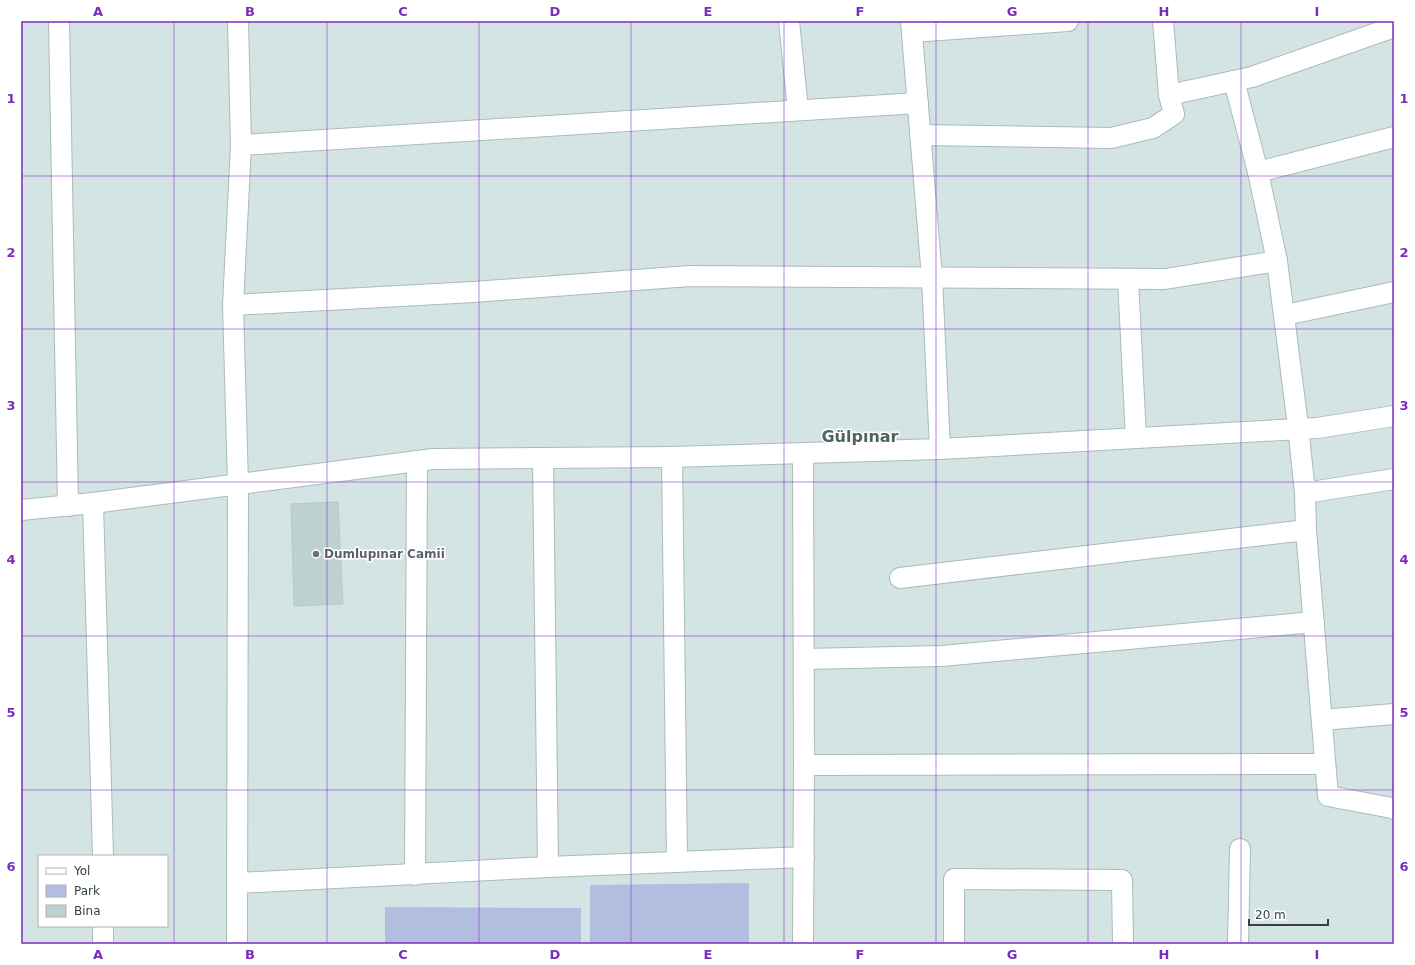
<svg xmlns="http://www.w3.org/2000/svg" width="1415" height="965" font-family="'DejaVu Sans',sans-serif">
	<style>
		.residential { fill: #d4e4e4; fill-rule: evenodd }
		.green { fill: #b3bde0 }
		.building { fill: #bdd1d0; stroke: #b1cbc9 }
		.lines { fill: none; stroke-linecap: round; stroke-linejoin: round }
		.minor-casing { stroke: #abb; stroke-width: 22 }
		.minor { stroke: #fff; stroke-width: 20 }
		.grid { fill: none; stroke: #7b2cbf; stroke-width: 1; stroke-opacity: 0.55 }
		.worship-dot { fill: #6b7280; stroke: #fff; stroke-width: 1.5 }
		.labels { text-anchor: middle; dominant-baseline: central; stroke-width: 3; stroke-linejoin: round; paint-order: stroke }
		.worship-label { font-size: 12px; font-weight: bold; fill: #5b616d; stroke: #fff; text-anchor: start }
		.district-label { font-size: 16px; font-weight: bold; fill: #4e6462; stroke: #fff }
		.neatline { fill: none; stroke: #7b2cbf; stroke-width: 1.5 }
		.grid-label { font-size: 13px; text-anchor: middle; font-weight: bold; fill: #7b2cbf }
	</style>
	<rect width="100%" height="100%" fill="#e6f0f1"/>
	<path class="residential" d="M21 21H1394V944H21ZM39 856H167V926H39Z"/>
	<g class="green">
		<polygon points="749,883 749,944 590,944 590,885"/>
		<polygon points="385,907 581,908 581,944 385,944"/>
	</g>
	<polygon class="building" points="338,502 343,604 294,606 291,504"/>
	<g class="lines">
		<g class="minor-casing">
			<g id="minor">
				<polyline points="59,21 68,506"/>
				<polyline points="789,21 798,110"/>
				<polyline points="911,21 932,278 940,449"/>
				<polyline points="912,32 1068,21"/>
				<polyline points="1234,81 1258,172 1277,261 1298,426 1305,493 1306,530 1328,796 1392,808 1394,809"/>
				<polyline points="1169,95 1252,77 1394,27"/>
				<polyline points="920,135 1111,138 1153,128 1174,114 1169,95 1163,21"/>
				<polyline points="241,145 918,103"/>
				<polyline points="1258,172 1394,137"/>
				<polyline points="1128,279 1136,438"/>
				<polyline points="233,305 474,292 690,276 1165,279 1277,261"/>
				<polyline points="1285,315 1394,292"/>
				<polyline points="672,457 677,862"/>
				<polyline points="543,458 548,867"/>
				<polyline points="1305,493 1394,479"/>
				<polyline points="93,503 103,856"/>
				<polyline points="21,510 93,503 433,459 672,457 940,449 1317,428 1394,416"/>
				<polyline points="900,578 1306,530"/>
				<polyline points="804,659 942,656 1314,622"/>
				<polyline points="1322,720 1394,714"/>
				<polyline points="804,765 1325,764"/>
				<polyline points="415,875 417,461"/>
				<polyline points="238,883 548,867 804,857"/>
				<polyline points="103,926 103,944"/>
				<polyline points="237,944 238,484 233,305 241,145 238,21"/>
				<polyline points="803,944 804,765 803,453"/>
				<polyline points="954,944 954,879 1122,880 1123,944"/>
				<polyline points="1238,944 1240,849"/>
			</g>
		</g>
		<use href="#minor" class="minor"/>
	</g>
	<path class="grid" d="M174 21V944M327 21V944M479 21V944M631 21V944M784 21V944M936 21V944M1088 21V944M1241 21V944M21 176H1394M21 329H1394M21 482H1394M21 636H1394M21 790H1394"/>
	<circle class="worship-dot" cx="316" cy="554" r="4"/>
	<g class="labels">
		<g class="worship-label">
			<text x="324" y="554">Dumlupınar Camii</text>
		</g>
		<g class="district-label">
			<text x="860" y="436">Gülpınar</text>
		</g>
	</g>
	<rect width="1415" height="965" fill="none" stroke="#ffffff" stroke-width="44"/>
	<rect x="38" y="855" width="130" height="72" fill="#ffffff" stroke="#afb3b3"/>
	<rect x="46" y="868" width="20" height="6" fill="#ffffff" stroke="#afb3b3"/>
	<text x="74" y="875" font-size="12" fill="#364242">Yol</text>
	<rect x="46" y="885" width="20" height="12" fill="#b3bde0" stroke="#afb3b3"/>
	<text x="74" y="895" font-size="12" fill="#364242">Park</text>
	<rect x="46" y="905" width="20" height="12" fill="#bdd1d0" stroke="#afb3b3"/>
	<text x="74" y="915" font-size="12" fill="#364242">Bina</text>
	<path d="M1249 919v6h79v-6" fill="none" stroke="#364242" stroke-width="2"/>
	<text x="1255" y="919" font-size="12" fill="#364242" stroke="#ffffff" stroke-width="3" paint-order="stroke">20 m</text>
	<rect x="22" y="22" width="1371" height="921" class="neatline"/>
	<g class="grid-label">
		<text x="98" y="16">A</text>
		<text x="250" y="16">B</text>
		<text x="403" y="16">C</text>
		<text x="555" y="16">D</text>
		<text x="708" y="16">E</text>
		<text x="860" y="16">F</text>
		<text x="1012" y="16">G</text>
		<text x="1164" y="16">H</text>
		<text x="1317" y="16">I</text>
		<text x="11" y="103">1</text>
		<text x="1404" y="103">1</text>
		<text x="11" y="257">2</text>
		<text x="1404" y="257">2</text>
		<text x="11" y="410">3</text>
		<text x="1404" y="410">3</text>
		<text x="11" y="564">4</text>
		<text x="1404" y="564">4</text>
		<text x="11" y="717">5</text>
		<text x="1404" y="717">5</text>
		<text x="11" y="871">6</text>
		<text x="1404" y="871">6</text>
		<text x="98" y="959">A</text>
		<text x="250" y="959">B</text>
		<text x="403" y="959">C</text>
		<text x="555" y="959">D</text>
		<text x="708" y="959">E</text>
		<text x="860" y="959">F</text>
		<text x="1012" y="959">G</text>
		<text x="1164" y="959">H</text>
		<text x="1317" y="959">I</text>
	</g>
</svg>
